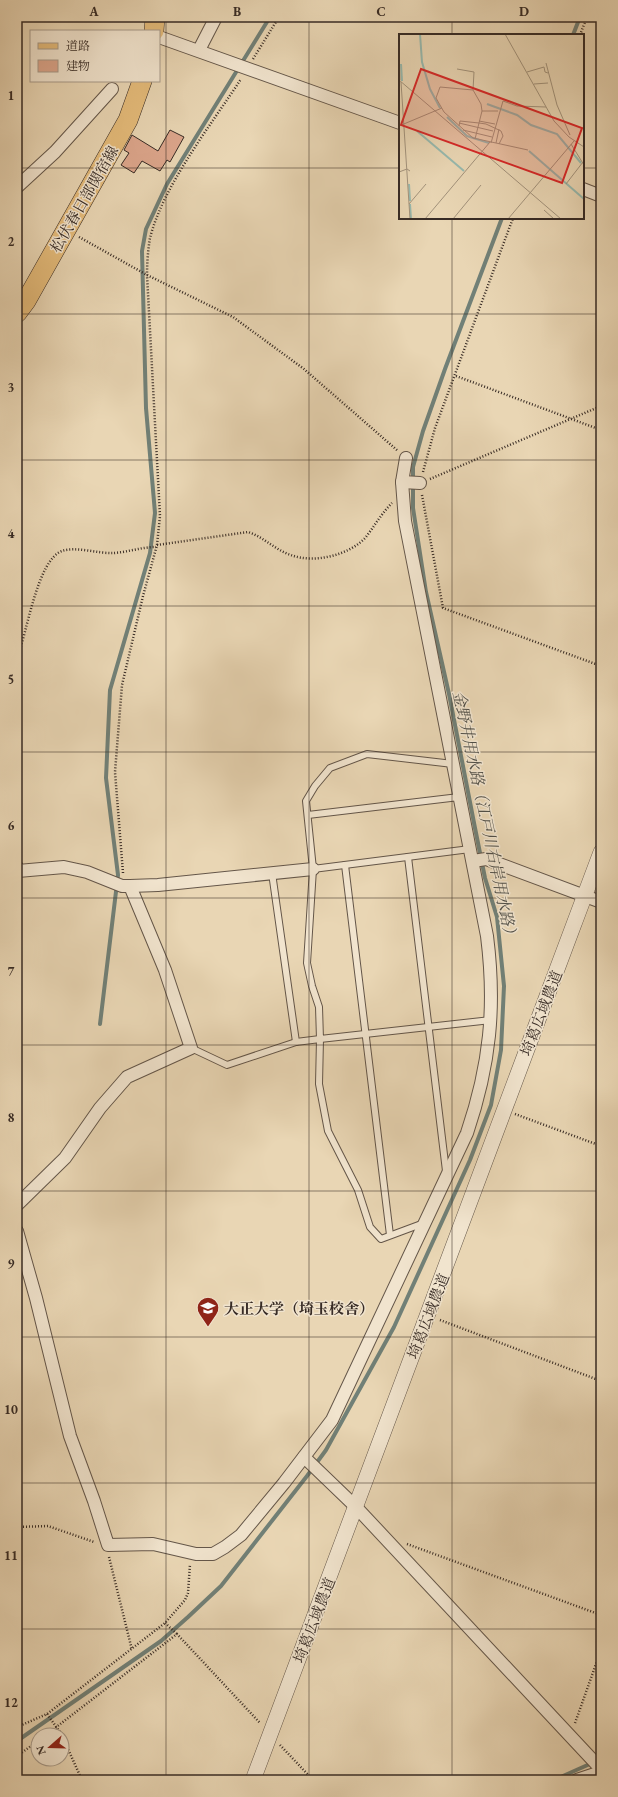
<svg xmlns="http://www.w3.org/2000/svg" width="618" height="1797" font-family="'EB Garamond','Noto Serif JP',serif">
	<style>
		.lines { fill: none; stroke-linecap: round; stroke-linejoin: round }
		.stream { stroke: #718077; stroke-width: 4 }
		.building { fill: #dca68c; stroke: #372b25 }
		.service-casing { stroke: #645649; stroke-width: 8 }
		.minor-casing { stroke: #645649; stroke-width: 14 }
		.tertiary-casing { stroke: #645649; stroke-width: 16 }
		.primary-casing { stroke: #372b25; stroke-width: 20 }
		.path { stroke: #372b25; stroke-width: 2.5; stroke-dasharray: 1 2; stroke-linecap: butt }
		.service { stroke: #f1e4ce; stroke-width: 6 }
		.minor { stroke: #f1e4ce; stroke-width: 12 }
		.tertiary { stroke: #f1e4ce; stroke-width: 15 }
		.primary { stroke: #e4bb7a; stroke-width: 19 }
		.grid { fill: none; stroke: #372b25; stroke-width: 1; stroke-opacity: 0.55 }
		.labels { text-anchor: middle; dominant-baseline: central; stroke-width: 3; stroke-linejoin: round; paint-order: stroke }
		.street-label { font-size: 15px; fill: #372b25; stroke: #f1e4ce }
		.poi-label { font-size: 15px; font-weight: bold; fill: #372b25; stroke: #f1e4ce; text-anchor: start }
		.water-label { font-size: 16px; font-style: italic; fill: #4f4e47; stroke: #f1e4ce }
		.inset-river { fill: none; stroke: #97b9ae; stroke-width: 2 }
		.inset-road { fill: none; stroke: #a2927b; stroke-width: 1 }
		.view { fill: #d62828; fill-opacity: 0.15; stroke: #d62828; stroke-width: 2 }
		.inset-edge { fill: none; stroke: #372b25; stroke-width: 2 }
		.neatline { fill: none; stroke: #372b25; stroke-width: 1.5 }
		.grid-label { font-size: 13px; text-anchor: middle; font-weight: bold; fill: #372b25 }
	</style>
	<rect width="100%" height="100%" fill="#e9d6b4"/>
	<filter id="stains"><feTurbulence type="fractalNoise" baseFrequency=".005" numOctaves="4"/><feColorMatrix values="0 0 0 0 .2 0 0 0 0 .09 0 0 0 0 .02 0 0 0 .5 -.17"/></filter>
	<radialGradient id="worn" r=".72"><stop offset=".6" stop-color="#630" stop-opacity="0"/><stop offset="1" stop-color="#630" stop-opacity=".3"/></radialGradient>
	<g class="lines">
		<g class="stream">
			<polyline points="573,35 580,17"/>
			<polyline points="100,1024 118,875 106,778 110,690 150,553 155,513 146,408 142,251 146,229 167,184 270,17"/>
			<polyline points="17,1741 161,1641 188,1617 221,1586 307,1476 326,1450 394,1327 470,1160 491,1105 501,1050 504,986 497,917 485,878 475,828 449,694 426,592 413,508 413,467 423,431 445,369 502,218"/>
			<polyline points="554,1780 601,1759"/>
		</g>
	</g>
	<polygon class="building" points="170,130 184,137 170,162 167,160 160,171 142,161 134,173 121,165 129,153 124,150 132,135 158,151"/>
	<g class="lines">
		<g class="service-casing">
			<g id="service">
				<polyline points="453,764 367,754 330,768 315,786 306,801 313,869 307,963 312,986 319,1007 320,1039 491,1020"/>
				<polyline points="308,815 459,797"/>
				<polyline points="408,857 446,1171"/>
				<polyline points="345,865 390,1235"/>
				<polyline points="313,869 470,849"/>
				<polyline points="272,873 296,1042"/>
				<polyline points="191,1048 227,1065 296,1042 320,1039 319,1084 328,1131 358,1190 370,1227 381,1239 424,1223"/>
			</g>
		</g>
		<g class="minor-casing">
			<g id="minor">
				<polyline points="159,37 400,123"/>
				<polyline points="199,50 216,17"/>
				<polyline points="17,187 55,152 112,89"/>
				<polyline points="583,189 601,196"/>
				<polyline points="402,482 420,483"/>
				<polyline points="473,861 486,859 601,902"/>
				<polyline points="17,867 18,871 64,867 87,872 122,886 130,886 158,885 313,869"/>
				<polyline points="17,1205 65,1158 100,1108 127,1077 191,1048 165,970 130,886"/>
				<path d="M17 1231 36 1298 70 1436 94 1501 108 1545 153 1544 196 1554H213L225 1547 241 1535 284 1483 332 1420 467 1133C490 1065 496 1007 487 936L405 521 402 482 406 458"/>
				<polyline points="304,1457 356,1507 601,1769"/>
				<polyline points="577,1780 601,1772"/>
			</g>
		</g>
		<g class="tertiary-casing">
			<polyline id="tertiary" points="253,1780 601,852"/>
		</g>
		<g class="primary-casing">
			<g id="primary">
				<polyline points="154,31 155,17"/>
				<polyline points="17,313 26,301 128,120 142,81"/>
			</g>
		</g>
		<g class="path">
			<polyline points="580,35 587,17"/>
			<polyline points="253,59 279,17"/>
			<polyline points="79,237 147,275 233,317 304,369 398,451"/>
			<polyline points="456,376 601,430"/>
			<polyline points="423,472 435,428 513,218"/>
			<polyline points="430,479 601,406"/>
			<polyline points="422,495 443,608 601,666"/>
			<path d="M157 545 248 532C264 537 275 550 291 555 314 564 350 555 366 537 375 525 382 513 392 503"/>
			<path d="M17 658C27 634 37 560 62 551 76 546 99 554 114 553 128 552 142 547 156 547"/>
			<path d="M123 873 115 772 122 685 143 596 157 545 160 516 147 275C147 263 148 250 150 238 163 186 211 125 241 79"/>
			<polyline points="515,1114 601,1146"/>
			<polyline points="440,1320 601,1381"/>
			<polyline points="17,1527 48,1526 94,1542"/>
			<polyline points="407,1544 601,1615"/>
			<polyline points="109,1557 132,1650"/>
			<polyline points="165,1623 177,1634"/>
			<polyline points="47,1714 62,1735"/>
			<polyline points="575,1723 601,1650"/>
			<polyline points="17,1727 47,1714 165,1623 185,1600 188,1593 190,1564"/>
			<polyline points="46,1735 177,1634 260,1723"/>
			<polyline points="62,1736 82,1780"/>
			<polyline points="280,1745 313,1780"/>
			<polyline points="17,1756 38,1741"/>
		</g>
		<use href="#service" class="service"/>
		<use href="#minor" class="minor"/>
		<use href="#tertiary" class="tertiary"/>
		<use href="#primary" class="primary"/>
	</g>
	<path class="grid" d="M166 17V1780M309 17V1780M452 17V35M17 168H400M583 168H601M452 218V1780M17 314H601M17 460H601M17 606H601M17 752H601M17 898H601M17 1045H601M17 1191H601M17 1337H601M17 1483H601M17 1629H601"/>
	<defs>
		<g id="university-pin" transform="scale(1.15)"><path d="M0 17L-7.5 6A9.5 9.5 0 1 1 7.5 6Z" fill="#8f2418" stroke="#f1e4ce"/><path d="M0-5L7-2L0 1L-7-2ZM-4 1L0 2.5L4 1V4Q0 6-4 4Z" fill="#fff"/></g>
	</defs>
	<g fill-rule="evenodd">
		<use href="#university-pin" x="208" y="1308"/>
	</g>
	<g class="labels">
		<g class="street-label">
			<text transform="translate(84 199) rotate(-60)">松伏春日部関宿線</text>
			<text transform="translate(541 1013) rotate(-69)">埼葛広域農道</text>
			<text transform="translate(428 1316) rotate(-69)">埼葛広域農道</text>
			<text transform="translate(314 1620) rotate(-69)">埼葛広域農道</text>
		</g>
		<g class="poi-label">
			<text x="224" y="1308">大正大学（埼玉校舎）</text>
		</g>
		<g class="water-label">
			<text transform="translate(485 816) rotate(78)">金野井用水路（江戸川右岸用水路）</text>
		</g>
	</g>
	<g transform="translate(399 34)">
		<rect width="185" height="185" fill="#e9d6b4"/>
		<path class="inset-river" d="M21 0 23 28 31 55 41 74M2 30 3 47M88 70 118 81 132 91 158 100 182 129M48 83 68 102 90 109M18 97 65 137M130 117 185 165M10 150 11 167M11 170 12 185"/>
		<path class="inset-road" d="M106 0 155 87 170 103 185 113M0 15 1 46M147 29 158 71 171 101M58 35 75 38 74 56 82 70 83 77H99M128 38 145 33 146 38 149 39M0 46 162 185M2 48 11 185M135 50 149 49M74 56 41 53 37 64 45 78 74 104 129 116M80 87 96 90M60 89 94 97M0 92 43 74M60 92 61 87 80 89 83 77M64 96 93 103M76 105 80 89 87 90 102 97 104 102 100 110M92 109 104 67 118 72 147 73M97 109 100 95M172 110 185 131M0 138 8 135 11 137M167 150 184 128M10 170 27 150M145 176 155 185M26 185 91 108M54 185 82 151M109 185 175 107"/>
		<path class="view" d="M22 35 183 94 163 149 2 91Z"/>
		<rect width="185" height="185" class="inset-edge"/>
	</g>
	<rect width="618" height="1797" fill="none" stroke="#e9d6b4" stroke-width="44"/>
	<rect x="30" y="30" width="130" height="52" fill="#f1e4ce" stroke="#a79a8a"/>
	<rect x="38" y="43" width="20" height="6" fill="#e4bb7a" stroke="#a79a8a"/>
	<text x="66" y="50" font-size="12" fill="#372b25">道路</text>
	<rect x="38" y="60" width="20" height="12" fill="#dca68c" stroke="#a79a8a"/>
	<text x="66" y="70" font-size="12" fill="#372b25">建物</text>
	<g transform="translate(50 1747) rotate(250)"><circle r="19" fill="#f1e4ce" stroke="#a79a8a"/>
	<path d="M0-3L7 15L0 10L-7 15Z" fill="#8f2418"/>
	<text y="-6" font-size="11" font-weight="bold" text-anchor="middle" fill="#372b25">N</text>
	</g>
	<rect x="22" y="22" width="574" height="1753" class="neatline"/>
	<g class="grid-label">
		<text x="94" y="16">A</text>
		<text x="237" y="16">B</text>
		<text x="381" y="16">C</text>
		<text x="524" y="16">D</text>
		<text x="11" y="100">1</text>
		<text x="11" y="246">2</text>
		<text x="11" y="392">3</text>
		<text x="11" y="538">4</text>
		<text x="11" y="684">5</text>
		<text x="11" y="830">6</text>
		<text x="11" y="976">7</text>
		<text x="11" y="1122">8</text>
		<text x="11" y="1268">9</text>
		<text x="11" y="1414">10</text>
		<text x="11" y="1560">11</text>
		<text x="11" y="1707">12</text>
	</g>
	<rect width="100%" height="100%" filter="url(#stains)"/>
	<rect width="100%" height="100%" fill="url(#worn)"/>
</svg>
